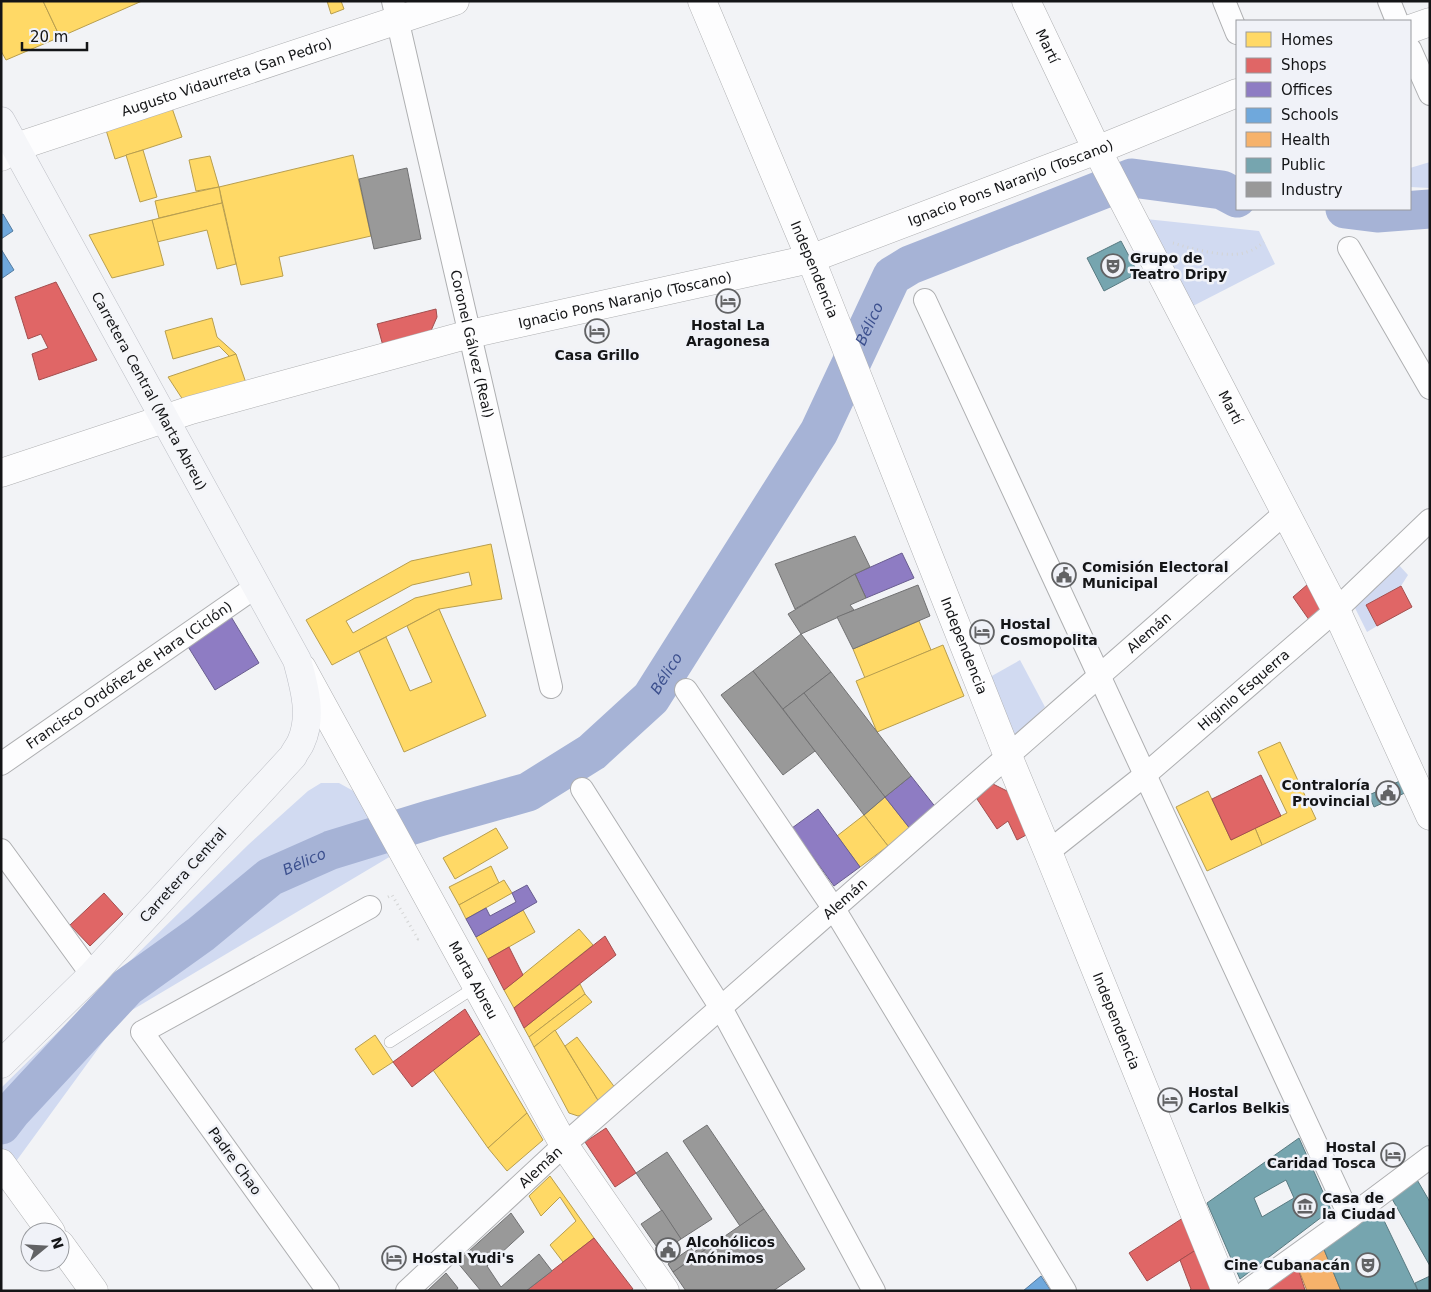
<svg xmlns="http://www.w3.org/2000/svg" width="1431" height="1292" font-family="'DejaVu Sans',sans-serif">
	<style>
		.green { fill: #d1daf1 }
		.homes { fill: #ffd966; stroke: #b89e4e; fill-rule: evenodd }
		.shops { fill: #e06666; stroke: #a34e4e }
		.offices { fill: #8e7cc3; stroke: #695d8f }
		.schools { fill: #6fa8dc; stroke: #547ca1 }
		.health { fill: #f6b26b; stroke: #b28352 }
		.public { fill: #76a5af; stroke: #597a81; fill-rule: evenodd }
		.industry { fill: #999; stroke: #717172 }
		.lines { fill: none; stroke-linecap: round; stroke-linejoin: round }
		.river { stroke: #a6b3d6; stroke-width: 39 }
		.lane-casing { stroke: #aeafb1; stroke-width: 12 }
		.street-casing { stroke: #aeafb1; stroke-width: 24 }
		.secondary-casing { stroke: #aeafb1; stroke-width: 29 }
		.primary-casing { stroke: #bdbfc6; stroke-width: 29 }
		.path { stroke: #d3d4d4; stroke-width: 3; stroke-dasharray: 1 4; stroke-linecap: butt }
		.lane { stroke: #fdfdfe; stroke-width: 11 }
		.street { stroke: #fdfdfe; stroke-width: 22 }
		.secondary { stroke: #fdfdfe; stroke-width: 28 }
		.primary { stroke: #f5f6f9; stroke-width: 28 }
		.labels { text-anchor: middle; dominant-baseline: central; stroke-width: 5; stroke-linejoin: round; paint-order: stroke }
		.street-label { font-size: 14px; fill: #141517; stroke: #f0f2f8 }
		.poi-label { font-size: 14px; font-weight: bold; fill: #141517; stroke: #f0f2f8; text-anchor: start }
		.water-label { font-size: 15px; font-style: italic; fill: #3c508e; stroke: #f0f2f8 }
	</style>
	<rect width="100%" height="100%" fill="#f2f3f6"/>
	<g class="green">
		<polygon points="1430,162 1430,188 1410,187 1410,168"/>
		<polygon points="1146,219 1259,231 1275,264 1191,307"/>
		<polygon points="1397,563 1408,575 1401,586 1366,605 1377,626 1367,632 1353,604"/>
		<polygon points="1020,660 1045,707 1014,737 990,677"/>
		<polygon points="321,783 339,783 357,793 391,856 122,1016 17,1160 1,1194 1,1088 248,845 308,791"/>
	</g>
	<g class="homes">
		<polygon points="1,1 43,1 60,37 6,60 1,51"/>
		<polygon points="43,1 142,1 60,37"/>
		<polygon points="327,1 341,1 344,9 331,14"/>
		<polygon points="172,108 182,137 115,159 106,130"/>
		<polygon points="143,150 157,197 140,202 126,155"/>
		<polygon points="353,155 371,236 279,257 283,276 241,285 219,187"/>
		<polygon points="210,156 219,187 196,191 189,160"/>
		<polygon points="219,187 222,203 159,218 155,201"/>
		<polygon points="222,203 236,264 217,269 207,230 157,242 152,220"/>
		<polygon points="152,220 164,265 112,278 89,235"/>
		<polygon points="212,318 217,337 236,354 230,357 219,346 173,359 165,331"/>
		<polygon points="236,354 246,383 185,403 168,377"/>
		<path d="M491 544 502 599 439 609 332 665 306 620 411 561ZM469 572 472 585 415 598 353 633 346 621 412 585Z"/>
		<polygon points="439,609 486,716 404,752 359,651 386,637 410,691 432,682 407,626"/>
		<polygon points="919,621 931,650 865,678 853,649"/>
		<polygon points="943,645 964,696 877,732 856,681"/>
		<polygon points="1280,742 1316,819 1262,845 1255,828 1287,813 1258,752"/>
		<polygon points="1208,791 1231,840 1255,828 1262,845 1207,871 1176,807"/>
		<polygon points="885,797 911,830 888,846 864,815"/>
		<polygon points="864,815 888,846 860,867 837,836"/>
		<polygon points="496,828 508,848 455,879 443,858"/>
		<polygon points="491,866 499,883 459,905 449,887"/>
		<polygon points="504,880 512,893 466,919 459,905"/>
		<polygon points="523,910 535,932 488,959 476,937"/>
		<polygon points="579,929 593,945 514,1008 504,990"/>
		<polygon points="580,984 585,994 529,1037 524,1028"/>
		<polygon points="585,994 592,1002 534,1047 529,1037"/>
		<polygon points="555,1030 599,1102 584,1114 578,1116 569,1113 534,1047"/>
		<polygon points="480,1034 527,1113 488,1148 433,1070"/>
		<polygon points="375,1035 393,1062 373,1075 355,1049"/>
		<polygon points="577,1037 616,1089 599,1102 565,1046"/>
		<polygon points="527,1113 543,1140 507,1171 488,1148"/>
		<polygon points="550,1176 594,1238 563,1262 550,1245 576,1221 560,1197 541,1216 529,1196"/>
	</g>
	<g class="shops">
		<polygon points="56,282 97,360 39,380 32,354 48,348 41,334 28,339 15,297"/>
		<polygon points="436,309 437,317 430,333 383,346 377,324"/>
		<polygon points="1308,584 1326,611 1312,624 1293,597"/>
		<polygon points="1401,586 1412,607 1377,626 1366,605"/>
		<polygon points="1261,775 1281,816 1231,840 1212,799"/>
		<polygon points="993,784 1011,793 1028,834 1017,840 1008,821 997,829 977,799"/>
		<polygon points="104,893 123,914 90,946 70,925"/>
		<polygon points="605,936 616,955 524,1028 514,1008"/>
		<polygon points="509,947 523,975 504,990 488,959"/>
		<polygon points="465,1009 480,1034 412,1087 393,1062"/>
		<polygon points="606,1128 636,1173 615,1187 585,1142"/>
		<polygon points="1186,1216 1199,1248 1147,1281 1129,1253"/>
		<polygon points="594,1238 633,1289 630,1291 526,1291"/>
		<polygon points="1199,1248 1216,1291 1189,1291 1191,1289 1180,1260"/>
		<polygon points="1297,1265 1305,1290 1303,1291 1262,1291"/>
	</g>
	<g class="offices">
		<polygon points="902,553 914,578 866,598 855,574"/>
		<polygon points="230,615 259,663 215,690 187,645"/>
		<polygon points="911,776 937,809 911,830 885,797"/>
		<polygon points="818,809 860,867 834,886 792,828"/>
		<polygon points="527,885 537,902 476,937 466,919 486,908 490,916 516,902 512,893"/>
	</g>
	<g class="schools">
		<polygon points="3,214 13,231 1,239 1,215"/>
		<polygon points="1,249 14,270 1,279"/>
		<polygon points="1041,1276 1051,1291 1023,1291"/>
	</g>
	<polygon class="health" points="1323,1247 1341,1291 1307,1291 1297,1265"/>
	<g class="public">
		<polygon points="1121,241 1138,273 1104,291 1087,258"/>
		<polygon points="1402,780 1407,792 1374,807 1369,795"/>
		<path d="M1299 1138 1331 1210 1240 1279 1207 1203ZM1286 1180 1294 1198 1262 1217 1254 1198Z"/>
		<polygon points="1416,1178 1430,1202 1430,1266 1391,1197"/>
		<polygon points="1377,1206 1418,1291 1341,1291 1323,1247"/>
		<polygon points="1430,1276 1430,1291 1418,1291 1415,1283"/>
	</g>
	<g class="industry">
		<polygon points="407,168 421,239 374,249 359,179"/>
		<polygon points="855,536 870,567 855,574 795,609 775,564"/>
		<polygon points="855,574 866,598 850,605 854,610 801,634 788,614"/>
		<polygon points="918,585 930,616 853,649 837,617"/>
		<polygon points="801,634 831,672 783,709 753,671"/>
		<polygon points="753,671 815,751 783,775 721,695"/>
		<polygon points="831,672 911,776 885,797 804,693"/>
		<polygon points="804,693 885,797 864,815 783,709"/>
		<polygon points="707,1125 764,1209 740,1226 683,1141"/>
		<polygon points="667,1152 712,1219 681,1239 636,1173"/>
		<polygon points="764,1209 805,1269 773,1291 686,1291 673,1272"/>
		<polygon points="662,1210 681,1239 661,1253 641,1224"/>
		<polygon points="511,1213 524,1232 487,1266 501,1287 539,1254 552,1271 526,1291 481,1291 457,1262"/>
		<polygon points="708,1243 710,1246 673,1272 668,1264 691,1248 694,1252"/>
		<polygon points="446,1273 458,1288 456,1291 427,1291"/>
	</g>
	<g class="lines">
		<g class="river">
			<polyline points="1345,209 1377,213 1430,209"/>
			<path id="s1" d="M1 1125 11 1112 127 987 201 934 270 877 331 850 432 819 528 792 592 752 651 698 819 432 892 276 910 265 1132 178 1222 190 1237 198"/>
		</g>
		<g class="lane-casing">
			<polyline id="lane" points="390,1042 477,986"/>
		</g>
		<g class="street-casing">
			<g id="street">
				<path id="s2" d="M393 1 551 687"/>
				<polyline points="1224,1 1237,33"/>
				<polyline points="1389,1 1397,21"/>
				<polyline points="1410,49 1430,94"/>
				<polyline points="1349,248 1430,388"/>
				<polyline points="925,300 1350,1217"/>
				<polyline points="686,690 834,909 1065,1291"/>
				<path id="s3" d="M1 764 257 586"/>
				<polyline points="582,789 721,1008 874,1291"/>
				<polyline points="1,850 92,975"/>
				<path id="s4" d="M1048 852 1145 775 1336 610 1430 520"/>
				<polyline points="328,1291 142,1032 370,907"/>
				<path id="s5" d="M407 1291 564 1145 1285 513"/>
				<polyline points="1247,1291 1350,1217 1430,1157"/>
			</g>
		</g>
		<g class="secondary-casing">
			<g id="secondary">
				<path id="s6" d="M702 1 816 272 1008 756 1048 852 1226 1291"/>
				<path id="s7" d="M1026 1 1097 150 1336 610 1430 816"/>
				<polyline points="1410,29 1430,22"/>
				<path id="s8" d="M1 157 16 147 455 1"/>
				<path id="s9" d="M1 473 191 410 470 334 810 259 1097 150 1237 93"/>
				<path id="s10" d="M302 668 564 1145 665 1291"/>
				<polyline points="1,1163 51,1232"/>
				<polyline points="60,1244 94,1291"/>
			</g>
		</g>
		<g class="primary-casing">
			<g id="primary">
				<path id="s11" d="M1 121 297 660C304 686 313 716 301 742 299 747 295 751 293 756L92 975 1 1064"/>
			</g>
		</g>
		<g class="path">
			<path d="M1173 243C1192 249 1229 259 1247 252 1254 250 1259 246 1264 242"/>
			<polyline points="388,897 392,895 418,939 421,937"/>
		</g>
		<use href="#lane" class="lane"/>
		<use href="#street" class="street"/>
		<use href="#secondary" class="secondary"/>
		<use href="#primary" class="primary"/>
	</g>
	<defs>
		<g id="theatre-ring" transform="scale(1.25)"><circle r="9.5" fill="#f0f2f8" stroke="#626365" stroke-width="1.5"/><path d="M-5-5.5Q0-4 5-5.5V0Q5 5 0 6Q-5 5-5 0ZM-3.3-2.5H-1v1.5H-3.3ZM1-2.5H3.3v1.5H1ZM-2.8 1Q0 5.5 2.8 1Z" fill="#626365"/></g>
		<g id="hotel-ring" transform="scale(1.25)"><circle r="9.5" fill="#f0f2f8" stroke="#626365" stroke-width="1.5"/><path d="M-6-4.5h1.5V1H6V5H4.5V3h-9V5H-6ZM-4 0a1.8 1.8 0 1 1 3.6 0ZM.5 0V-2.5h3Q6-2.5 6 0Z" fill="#626365"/></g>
		<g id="civic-ring" transform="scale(1.25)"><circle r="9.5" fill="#f0f2f8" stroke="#626365" stroke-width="1.5"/><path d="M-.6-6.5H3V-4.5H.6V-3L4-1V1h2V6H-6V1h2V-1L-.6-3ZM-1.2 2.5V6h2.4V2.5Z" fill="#626365"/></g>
		<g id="museum-ring" transform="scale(1.25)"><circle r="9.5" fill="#f0f2f8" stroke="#626365" stroke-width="1.5"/><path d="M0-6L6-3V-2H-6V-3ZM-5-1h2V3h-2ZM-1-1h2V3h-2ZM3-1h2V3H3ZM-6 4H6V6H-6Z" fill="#626365"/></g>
	</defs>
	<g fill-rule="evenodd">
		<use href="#theatre-ring" x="1113" y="266"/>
		<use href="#hotel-ring" x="728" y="301"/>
		<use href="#hotel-ring" x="597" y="331"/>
		<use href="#civic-ring" x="1064" y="575"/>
		<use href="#hotel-ring" x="982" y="632"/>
		<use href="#civic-ring" x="1388" y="793"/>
		<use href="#hotel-ring" x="1170" y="1100"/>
		<use href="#hotel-ring" x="1393" y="1155"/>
		<use href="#museum-ring" x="1305" y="1206"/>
		<use href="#civic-ring" x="668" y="1250"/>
		<use href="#hotel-ring" x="394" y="1258"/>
		<use href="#theatre-ring" x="1368" y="1265"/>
	</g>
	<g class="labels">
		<g class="street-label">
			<text stroke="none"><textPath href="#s7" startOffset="50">Martí</textPath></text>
			<text stroke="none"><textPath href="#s8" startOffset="240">Augusto Vidaurreta (San Pedro)</textPath></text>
			<text stroke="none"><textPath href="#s9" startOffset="1052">Ignacio Pons Naranjo (Toscano)</textPath></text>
			<text stroke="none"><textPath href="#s6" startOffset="291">Independencia</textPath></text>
			<text stroke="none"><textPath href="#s9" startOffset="648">Ignacio Pons Naranjo (Toscano)</textPath></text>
			<text stroke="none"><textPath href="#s2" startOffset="352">Coronel Gálvez (Real)</textPath></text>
			<text stroke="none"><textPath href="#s11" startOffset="308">Carretera Central (Marta Abreu)</textPath></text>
			<text stroke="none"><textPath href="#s7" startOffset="455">Martí</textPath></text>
			<text stroke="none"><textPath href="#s5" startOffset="992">Alemán</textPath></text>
			<text stroke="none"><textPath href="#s6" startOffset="696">Independencia</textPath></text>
			<text stroke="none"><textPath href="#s3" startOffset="156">Francisco Ordóñez de Hara (Ciclón)</textPath></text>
			<text stroke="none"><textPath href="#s4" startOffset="254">Higinio Esquerra</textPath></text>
			<text transform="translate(183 875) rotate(-48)">Carretera Central</text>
			<text stroke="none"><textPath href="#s5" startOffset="588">Alemán</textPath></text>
			<text stroke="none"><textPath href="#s10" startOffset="356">Marta Abreu</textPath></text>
			<text stroke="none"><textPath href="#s6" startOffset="1101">Independencia</textPath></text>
			<text transform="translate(235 1161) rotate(54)">Padre Chao</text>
			<text stroke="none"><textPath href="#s5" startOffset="182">Alemán</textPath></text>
		</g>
		<g class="poi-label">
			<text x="1130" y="258">Grupo de<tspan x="1130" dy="16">Teatro Dripy</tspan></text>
			<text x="728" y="325" text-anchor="middle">Hostal La<tspan x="728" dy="16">Aragonesa</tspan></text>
			<text x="597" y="355" text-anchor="middle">Casa Grillo</text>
			<text x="1082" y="567">Comisión Electoral<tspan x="1082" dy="16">Municipal</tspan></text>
			<text x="1000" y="624">Hostal<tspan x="1000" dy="16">Cosmopolita</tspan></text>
			<text x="1370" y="785" text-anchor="end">Contraloría<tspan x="1370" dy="16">Provincial</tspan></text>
			<text x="1188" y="1092">Hostal<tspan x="1188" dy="16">Carlos Belkis</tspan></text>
			<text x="1376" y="1147" text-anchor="end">Hostal<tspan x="1376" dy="16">Caridad Tosca</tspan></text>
			<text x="1322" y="1198">Casa de<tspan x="1322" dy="16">la Ciudad</tspan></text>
			<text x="686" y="1242">Alcohólicos<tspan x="686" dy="16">Anónimos</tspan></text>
			<text x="412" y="1258">Hostal Yudi's</text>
			<text x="1350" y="1265" text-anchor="end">Cine Cubanacán</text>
		</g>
		<g class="water-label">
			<text stroke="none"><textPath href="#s1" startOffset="1229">Bélico</textPath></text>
			<text stroke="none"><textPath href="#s1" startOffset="824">Bélico</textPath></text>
			<text stroke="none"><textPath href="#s1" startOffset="405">Bélico</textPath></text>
		</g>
	</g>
	<rect width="1431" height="1292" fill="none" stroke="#141517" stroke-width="5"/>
	<rect x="1236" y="20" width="175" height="190" fill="#f0f2f8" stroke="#989a9e"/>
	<rect x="1246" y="32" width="25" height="15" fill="#ffd966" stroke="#989a9e"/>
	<text x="1281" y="45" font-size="15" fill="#141517">Homes</text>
	<rect x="1246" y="58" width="25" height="15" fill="#e06666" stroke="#989a9e"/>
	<text x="1281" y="70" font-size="15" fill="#141517">Shops</text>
	<rect x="1246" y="82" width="25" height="15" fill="#8e7cc3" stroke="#989a9e"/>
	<text x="1281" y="95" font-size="15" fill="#141517">Offices</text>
	<rect x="1246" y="108" width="25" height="15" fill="#6fa8dc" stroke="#989a9e"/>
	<text x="1281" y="120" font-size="15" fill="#141517">Schools</text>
	<rect x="1246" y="132" width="25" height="15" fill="#f6b26b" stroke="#989a9e"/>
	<text x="1281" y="145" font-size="15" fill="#141517">Health</text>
	<rect x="1246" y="158" width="25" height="15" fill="#76a5af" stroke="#989a9e"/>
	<text x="1281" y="170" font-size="15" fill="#141517">Public</text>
	<rect x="1246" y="182" width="25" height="15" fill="#999999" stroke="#989a9e"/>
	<text x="1281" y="195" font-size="15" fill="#141517">Industry</text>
	<g transform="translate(45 1247) rotate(72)"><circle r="24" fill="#f0f2f8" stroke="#989a9e"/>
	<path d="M0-4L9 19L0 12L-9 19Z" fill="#626365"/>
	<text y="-8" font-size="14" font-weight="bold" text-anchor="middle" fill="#141517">N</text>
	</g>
	<path d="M22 42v8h65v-8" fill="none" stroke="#141517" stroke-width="2.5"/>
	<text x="30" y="42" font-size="15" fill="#141517" stroke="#f0f2f8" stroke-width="4" paint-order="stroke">20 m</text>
</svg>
